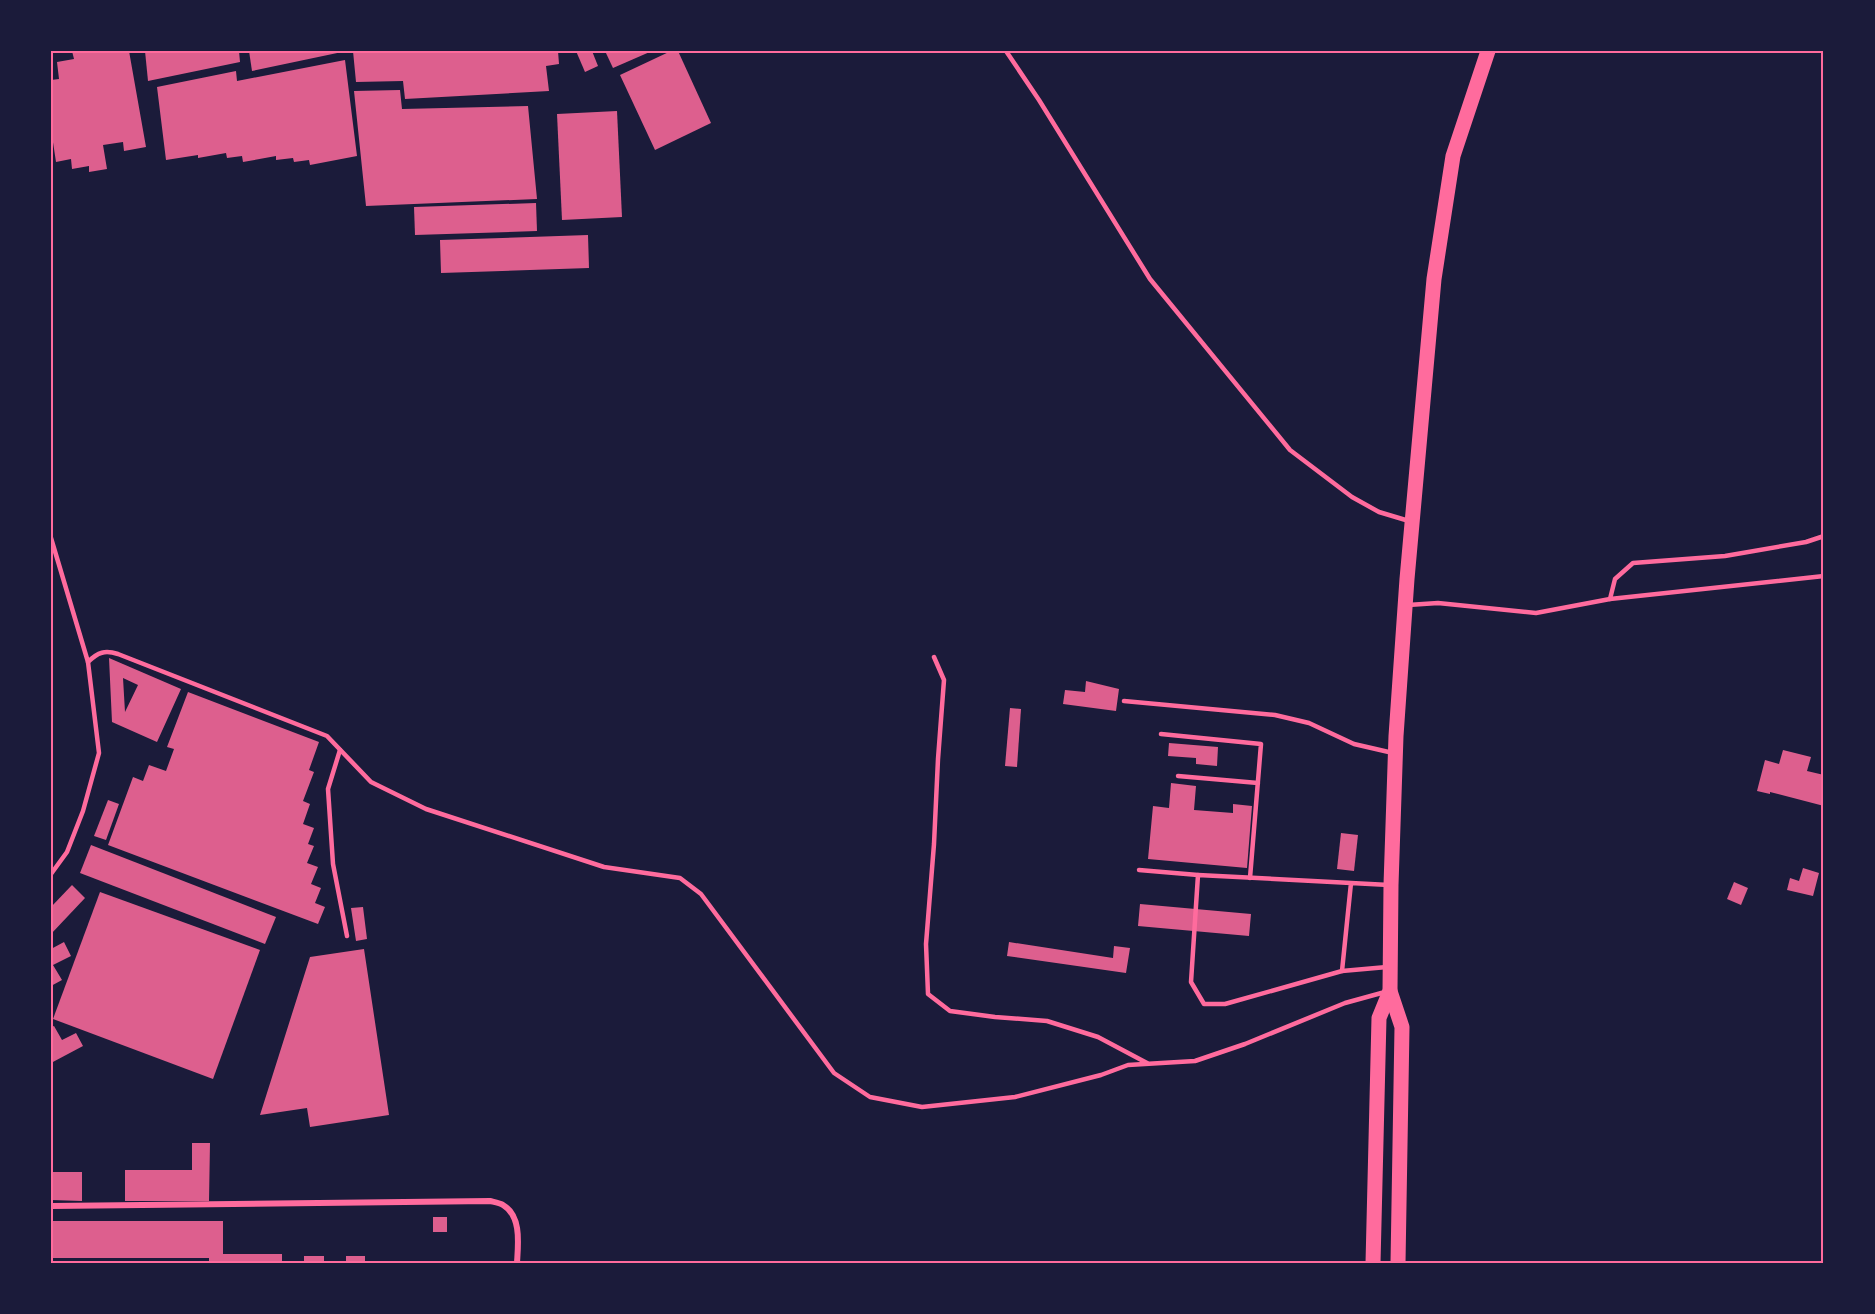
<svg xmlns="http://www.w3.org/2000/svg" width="1875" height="1314" font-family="Ubuntu,sans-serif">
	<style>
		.building { fill: #dd5f8e; fill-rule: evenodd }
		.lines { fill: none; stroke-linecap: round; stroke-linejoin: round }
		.service { stroke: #ff6b9d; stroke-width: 4.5 }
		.minor { stroke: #ff6b9d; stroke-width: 6 }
		.primary { stroke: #ff6b9d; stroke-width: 15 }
		.neatline { fill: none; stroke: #ff6b9d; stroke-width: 2 }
	</style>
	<rect width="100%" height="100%" fill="#1b1b3a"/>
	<g class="building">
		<polygon points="72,51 129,51 146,147 124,151 123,142 103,145 107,169 89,172 89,166 72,169 71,159 56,162 51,129 51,80 59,79 57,62 74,59"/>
		<polygon points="145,51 239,51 240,62 148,81"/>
		<polygon points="249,51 342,51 342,52 252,71"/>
		<polygon points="353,51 558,51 559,64 546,66 549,91 405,99 403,81 356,82"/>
		<polygon points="576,51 592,51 598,66 585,72"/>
		<polygon points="605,51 652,51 613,68"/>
		<polygon points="671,51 678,51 711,123 655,150 620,75"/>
		<polygon points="345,60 357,156 310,165 309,160 294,162 293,158 276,160 276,156 243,162 242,156 227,158 226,153 198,158 198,155 166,160 157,87 236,71 237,81"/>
		<polygon points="400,90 402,109 528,106 537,199 366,206 354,91"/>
		<polygon points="617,111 622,217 562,220 557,114"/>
		<polygon points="536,203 537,231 415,235 414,207"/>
		<polygon points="588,235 589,268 441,273 440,240"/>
		<path d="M109 658 181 689 157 742 112 722ZM123 678 138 685 125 712Z"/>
		<polygon points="1086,681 1119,689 1116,711 1063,704 1065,690 1085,692"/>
		<polygon points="188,692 319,742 309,770 314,772 303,801 310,804 303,824 314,828 308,844 314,846 307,863 318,867 311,884 321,888 315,903 325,907 318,924 108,845 133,777 143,781 149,765 166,771 174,749 167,747"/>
		<polygon points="1010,708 1021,709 1017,767 1005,766"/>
		<polygon points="1169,743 1218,747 1217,766 1196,764 1196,758 1168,756"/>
		<polygon points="1783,750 1811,757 1807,771 1824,775 1824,806 1770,792 1770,794 1757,791 1765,760 1779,764"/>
		<polygon points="1171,783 1196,786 1194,810 1233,813 1233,804 1252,806 1247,868 1148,859 1153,806 1169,808"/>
		<polygon points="108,800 119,804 106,840 94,836"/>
		<polygon points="1341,833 1358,835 1354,871 1337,869"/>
		<polygon points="91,845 276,917 265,944 80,873"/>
		<polygon points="1803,868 1819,873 1813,896 1787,890 1790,878 1799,881"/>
		<polygon points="1734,882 1748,888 1741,905 1727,899"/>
		<polygon points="72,885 85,898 51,934 51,907"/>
		<polygon points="100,892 260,950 213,1079 53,1019"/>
		<polygon points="1140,904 1251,914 1249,936 1138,926"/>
		<polygon points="363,907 367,939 356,941 351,908"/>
		<polygon points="64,942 71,956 53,965 62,980 51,986 51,949"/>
		<polygon points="1009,942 1113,958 1114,946 1130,948 1126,973 1007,956"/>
		<polygon points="364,949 389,1115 310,1127 307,1108 260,1115 310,957"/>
		<polygon points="54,1026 62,1040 76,1033 83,1046 51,1063 51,1027"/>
		<polygon points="192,1143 210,1143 209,1201 125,1201 125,1170 192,1170"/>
		<polygon points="51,1172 82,1172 82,1201 51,1200"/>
		<rect x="433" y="1217" width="14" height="15"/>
		<polygon points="51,1221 223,1221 223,1254 282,1254 282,1263 209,1263 209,1258 51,1258"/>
		<polygon points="304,1256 324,1256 324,1263 296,1263 296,1261 304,1261"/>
		<rect x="346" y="1256" width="19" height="7"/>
	</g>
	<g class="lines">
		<g class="service">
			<polyline points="1006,51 1039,100 1150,279 1290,450 1352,497 1379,512 1409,521"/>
			<path d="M51 538 88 662C98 652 105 650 118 654L327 736 371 782 426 809 604 867 680 878 701 894 834 1073 870 1097 922 1107 1015 1097 1101 1075 1128 1065 1195 1061 1245 1044 1345 1003 1385 992"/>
			<polyline points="1610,599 1615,579 1633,563 1725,556 1806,542 1824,536"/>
			<polyline points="1408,605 1438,603 1536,613 1610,599 1824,576"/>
			<polyline points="934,657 944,680 938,759 934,844 926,944 928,994 950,1011 995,1017 1047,1021 1098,1037 1147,1063"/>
			<polyline points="1124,701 1275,715 1309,723 1354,744 1393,753"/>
			<polyline points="1161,734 1261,744 1250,878"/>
			<polyline points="340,750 328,789 333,864 347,936"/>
			<polyline points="1178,776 1258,783"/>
			<polyline points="1139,870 1198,875"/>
			<polyline points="51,874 67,852 83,811 99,753 88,662"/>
			<polyline points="1351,883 1198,875 1191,982 1204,1004 1225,1004 1342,971 1351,883 1389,885"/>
			<polyline points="1342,971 1387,967"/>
		</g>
		<path class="minor" d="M51 1206 490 1201C494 1202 500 1203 503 1205 522 1216 518 1245 517 1263"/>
		<g class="primary">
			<polyline points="1373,1263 1379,1018 1390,991"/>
			<polyline points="1398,1263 1402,1027 1390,991 1391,885 1396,736 1407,579 1434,279 1453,156 1488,51"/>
		</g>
	</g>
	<rect width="1875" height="1314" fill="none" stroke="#1b1b3a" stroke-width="105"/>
	<rect x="52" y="52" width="1770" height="1210" class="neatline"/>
</svg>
